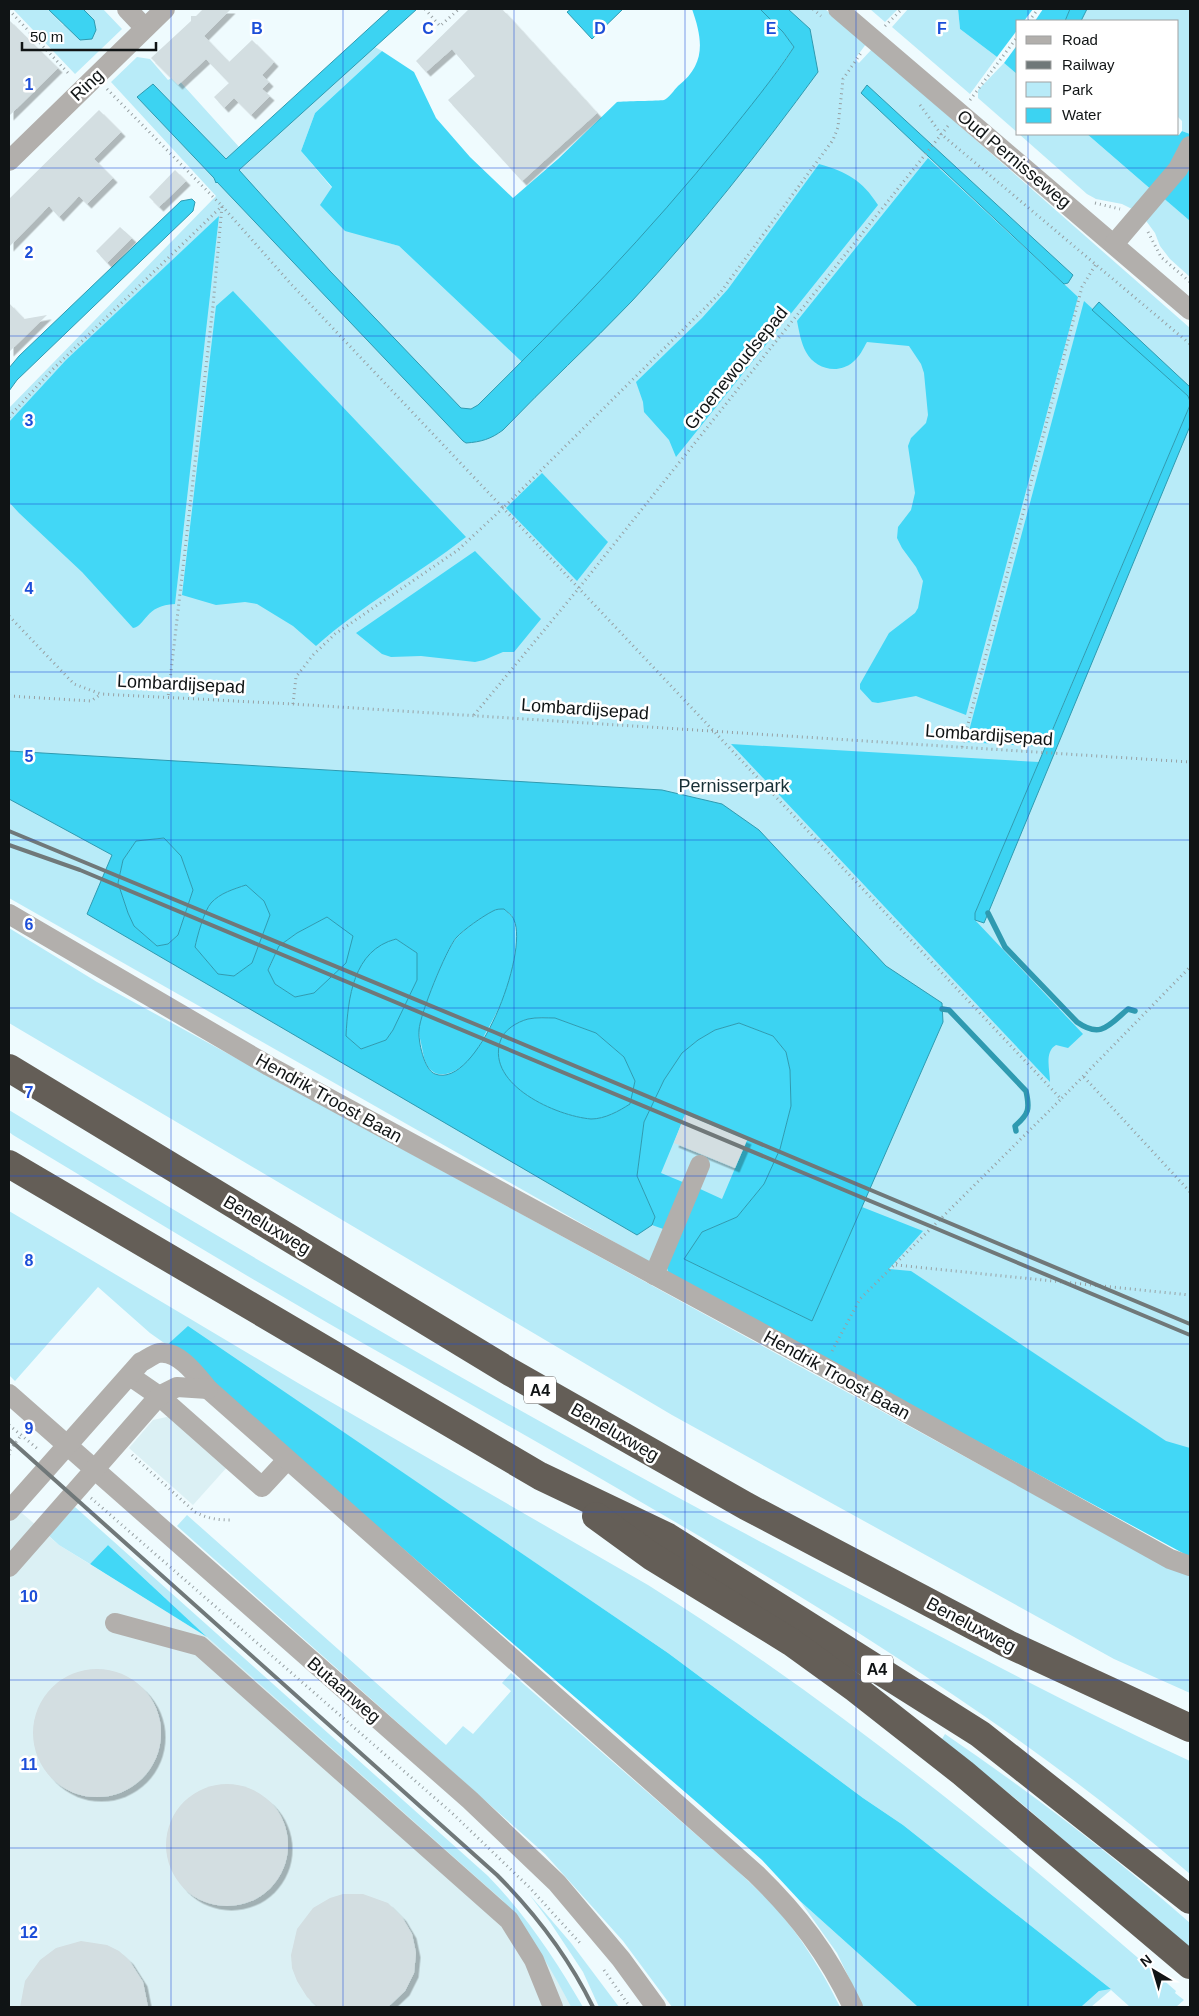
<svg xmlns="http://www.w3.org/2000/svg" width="1199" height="2016" font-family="Helvetica,sans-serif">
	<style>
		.built { fill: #dbf0f4 }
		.green { fill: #b8ebf8 }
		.forest { fill: #42d7f6 }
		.water { fill: #3cd3f2; stroke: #2f9ab0; fill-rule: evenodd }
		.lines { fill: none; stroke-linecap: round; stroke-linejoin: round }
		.stream { stroke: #2f9ab0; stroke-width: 5.5 }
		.building { fill: #d3dee1; filter: url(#shadow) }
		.path { stroke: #97a0a3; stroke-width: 3; stroke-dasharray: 1 4; stroke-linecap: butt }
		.minor { stroke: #b2afac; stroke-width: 20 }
		.highway { stroke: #645e57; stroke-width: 28 }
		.rail { stroke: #707879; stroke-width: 4 }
		.grid { fill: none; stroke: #1d4ed8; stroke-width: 1; stroke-opacity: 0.55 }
		.labels { text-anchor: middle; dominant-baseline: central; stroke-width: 5; stroke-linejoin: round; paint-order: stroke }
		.shield { fill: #fff; stroke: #585a5b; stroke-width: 1 }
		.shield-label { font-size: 16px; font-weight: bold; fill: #101415 }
		.street-label { font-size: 18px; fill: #101415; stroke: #fff }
		.park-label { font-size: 18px; fill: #183036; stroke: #fff }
		.grid-label { font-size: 16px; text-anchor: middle; font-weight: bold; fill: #1d4ed8; stroke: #fff; stroke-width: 5; stroke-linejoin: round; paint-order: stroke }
	</style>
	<defs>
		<filter id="shadow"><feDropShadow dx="4.5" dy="4.5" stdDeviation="0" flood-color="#0004"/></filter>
	</defs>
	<rect width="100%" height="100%" fill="#effbfe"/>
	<g class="built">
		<polygon points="171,1416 228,1466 193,1505 129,1448 153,1420"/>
		<polygon points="9,1502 59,1545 207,1637 482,1881 502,1900 520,1922 556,1977 571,2007 9,2007"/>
	</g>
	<g class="green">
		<polygon points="13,9 48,9 63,25 94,20 83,9 103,9 122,29 75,74"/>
		<polygon points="788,9 825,9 866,44 855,59 859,63 872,49 1190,328 1190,1537 806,1351 9,898 9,408 216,196 111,82 137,57 150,59 168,80 175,76 240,148 226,160 214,178 217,182 239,170 375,47 382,51 315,113 301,151 332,188 327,196 368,237 399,246 522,362 508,376 517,385 813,43 810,29"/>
		<polygon points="870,9 898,9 885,22"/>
		<polygon points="908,9 958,9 960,29 997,57 970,94 892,27"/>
		<polygon points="1087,9 1190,9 1190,134 1182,131 1182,121 1178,117 1178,21 1081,21"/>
		<polygon points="1004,63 1018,75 1018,133 978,98 978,90"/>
		<polygon points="1019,134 1087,134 1154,192 1136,211 1122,204 1096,199 1087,194"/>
		<polygon points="1161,196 1190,221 1190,277 1170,259 1160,246 1155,233 1144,218"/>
		<polygon points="9,928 97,982 1152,1559 1190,1576 1190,1693 1114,1659 672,1415 9,1023"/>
		<path d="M9 1110C276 1274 549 1431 827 1577 947 1640 1067 1704 1190 1761V1874C1036 1741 864 1633 689 1530 593 1474 495 1418 398 1363 268 1290 141 1212 13 1135L9 1132Z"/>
		<path d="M9 1211 298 1383 648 1585C837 1703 1009 1845 1176 1991L1175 1993 1184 2000 1176 2007H1130L1111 1990 1091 2007H1081L1099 1991 1111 1989 903 1825 863 1798 668 1653 188 1327 167 1345 150 1333 98 1287 15 1381 9 1375Z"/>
		<path d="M75 1507 488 1876C526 1915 556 1960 583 2007H571C552 1969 529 1933 502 1900L207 1637 108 1545 90 1564 59 1545 49 1536Z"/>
		<path d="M187 1515 446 1745 463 1726 473 1734 511 1691 502 1683 511 1673 739 1872C751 1884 764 1895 775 1907 801 1937 823 1972 840 2007H672L623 1941 545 1854 177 1526Z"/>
		<path d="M945 1734C1030 1792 1113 1855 1190 1923V1950L1027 1808 942 1739Z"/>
		<polygon points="529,1894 571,1943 619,2007 599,2007 583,1972 550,1922"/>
		<polygon points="800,1901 918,2007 863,2007 837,1953"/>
	</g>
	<g class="forest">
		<path d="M692 9H760L783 32 794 47C748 114 695 180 640 239 601 281 562 321 522 362L399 246 345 231 320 205 332 187 301 151 315 113 382 51 414 72 436 118 470 157 513 198 558 159 617 102C624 101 659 101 664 100 669 98 674 90 678 86 706 64 703 40 692 9Z"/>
		<polygon points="958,9 1033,9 1024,21 1018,21 1018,29 997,57 960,29"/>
		<polygon points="1043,9 1070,9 1065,21 1035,21"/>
		<polygon points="1018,44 1018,75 1004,63"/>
		<polygon points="1182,131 1190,134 1190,138 1154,192 1087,134 1179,135"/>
		<path d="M928 158 1078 297 966 715 916 696 878 703 872 702 860 689V684L889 633 915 613 918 608 923 581 916 567 902 548 897 538 898 527 911 510 915 493 908 446 911 438 926 423 928 415 924 373 921 364 909 346 867 342C863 349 860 356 853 362 838 375 815 369 806 352 801 343 799 331 797 321Z"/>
		<polygon points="1190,159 1190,221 1161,196"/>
		<path d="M819 164C847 172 862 180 878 205L676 457 669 440 644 412 643 402 636 382 702 318 728 289Z"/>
		<path d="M219 216 175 604C145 605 146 626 133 628L82 572 19 513 9 502V422L66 360Z"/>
		<path d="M233 291 466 537C417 575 362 605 316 646L293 626 257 604 245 602 216 605 182 595 216 306Z"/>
		<polygon points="1084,301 1188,396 1190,405 1045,747 966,742"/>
		<polygon points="542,473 608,542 577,581 506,508"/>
		<polygon points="475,551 541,619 514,652 503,652 484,660 475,662 421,656 391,657 382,654 356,633"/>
		<path d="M731 744 1039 762 975 913V920L1083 1034 1068 1048 1056 1045C1044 1052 1050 1070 1050 1082Z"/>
		<polygon points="164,838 181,856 193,890 178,935 168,944 157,946 134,926 128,913 118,883 123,860 136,841"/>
		<path d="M246 885 264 901 270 915 252 963 234 976 218 974 195 947C197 936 204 911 211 903 220 893 234 889 246 885Z"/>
		<path d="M504 909 514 919C520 961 506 998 485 1034 482 1041 478 1048 474 1054 458 1075 429 1087 423 1053 422 1045 419 1037 419 1030 420 1014 446 950 456 939 463 930 483 916 493 911 496 909 500 909 504 909Z"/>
		<polygon points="327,917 354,936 347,963 314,993 295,997 275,984 268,971 279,946 297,933"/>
		<path d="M396 939 417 953V980L393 1030 386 1040 361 1049 346 1036C348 1004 351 963 381 944 385 941 391 941 396 939Z"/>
		<path d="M555 1018 596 1033 624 1057 635 1081 630 1104C619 1111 605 1119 591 1119 556 1116 487 1085 500 1042 503 1030 517 1022 528 1019 537 1017 547 1018 555 1018Z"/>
		<polygon points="739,1023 773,1036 786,1052 790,1070 791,1106 780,1149 764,1184 737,1217 702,1232 684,1259 812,1321 862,1207 923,1231 889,1269 911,1271 1166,1441 1190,1448 1190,1557 669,1274 666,1265 698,1188 722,1199 747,1140 685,1115 661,1173 685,1183 666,1230 652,1225 655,1217 637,1176 644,1122 664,1080 682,1053 698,1040 715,1030"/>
		<polygon points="188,1326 668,1653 863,1798 903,1825 1111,1989 1099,1991 1081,2007 918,2007 800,1901 762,1860 700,1805 167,1345"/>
		<polygon points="108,1545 207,1637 90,1564"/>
	</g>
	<g class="water">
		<polygon points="48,9 83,9 94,20 96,30 92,39 80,40"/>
		<path d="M390 9H417L239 170 330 271 461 408 471 409 478 405C564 320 649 233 725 138 749 108 773 79 794 47L783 32 760 9H788L810 29 818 72C760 151 699 229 632 301 590 345 545 386 503 430 491 439 481 442 466 443L463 441 217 182 216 183 214 178 137 97 153 84 226 159Z"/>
		<polygon points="571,9 623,9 592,39 567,12"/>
		<polygon points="1070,9 1087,9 1081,21 1065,21"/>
		<polygon points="867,85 1073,275 1068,283 1064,284 861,93"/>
		<polygon points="192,199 195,202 193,211 17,380 9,391 9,368 19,356 181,201"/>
		<polygon points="1099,302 1190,387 1190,402 1188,396 1092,310"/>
		<polygon points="1190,405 1190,426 984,923 975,920 975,913"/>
		<path d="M9 751 662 790 722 804 759 830 886 966 942 1003 943 1022 812 1321 684 1259 702 1232 737 1217 764 1184 780 1149 791 1106 790 1070 786 1052 773 1036 739 1023 715 1030 698 1040 682 1053 664 1080 644 1122 637 1176 655 1217 652 1225 637 1235 87 914 112 855 9 799ZM164 838 181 856 193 890 178 935 168 944 157 946 134 926 128 913 118 883 123 860 136 841ZM246 885 264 901 270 915 252 963 234 976 218 974 195 947C197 937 204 911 211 903 220 893 234 889 246 885ZM504 909C507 912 513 916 514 920 529 953 477 1090 435 1074 424 1070 418 1041 419 1030 420 1014 446 950 456 938 463 930 483 916 493 911 496 909 500 909 504 909ZM327 917 353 936 346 963 314 993 295 997 275 984 268 970 279 946 297 933ZM396 939 417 953V980L393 1030 386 1040 361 1049 346 1036C348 998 353 950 396 939ZM555 1018 596 1033 624 1057 635 1081 630 1104C619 1111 605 1119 591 1119 556 1116 487 1085 500 1042 503 1030 517 1022 528 1019 537 1017 547 1018 555 1018Z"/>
	</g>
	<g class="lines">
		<g class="stream">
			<path d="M988 913 1005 947 1077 1022C1101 1039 1109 1025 1128 1009L1135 1011"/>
			<path d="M942 1009 949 1010 1026 1091C1030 1109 1029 1114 1015 1126L1016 1131"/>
		</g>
	</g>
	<g class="building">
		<polygon points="203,9 231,9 204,36 229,62 252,40 274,62 262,75 269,82 262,89 270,96 251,115 234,98 224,108 214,97 229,83 206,59 178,85 151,58 191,21 191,16 196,16"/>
		<polygon points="469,9 502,9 597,113 522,181 448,100 475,76 452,49 426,72 416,61"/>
		<polygon points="9,20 58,68 9,116"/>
		<polygon points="99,110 121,132 94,159 113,178 87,204 79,196 59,217 49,206 9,247 9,199"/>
		<polygon points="175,170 186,181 159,207 149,197"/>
		<polygon points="120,227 132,238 107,263 96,251"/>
		<polygon points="9,303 24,319 47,315 9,352"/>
		<polygon points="685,1114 747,1140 735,1168 674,1143"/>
		<circle cx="97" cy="1733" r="64"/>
		<circle cx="227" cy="1845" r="61"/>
		<polygon points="343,1894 363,1894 388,1903 402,1917 412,1934 416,1953 414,1973 405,1991 388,2007 318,2007 307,1997 297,1981 292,1968 291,1955 297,1929 313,1908 330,1898"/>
		<polygon points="81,1941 107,1945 119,1951 129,1960 143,1982 148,2007 20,2007 25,1981 40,1960 56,1948"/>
	</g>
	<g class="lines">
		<g class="path">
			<polyline points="425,9 440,26 459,9"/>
			<polyline points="813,9 821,16"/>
			<polyline points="9,10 70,75"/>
			<polyline points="1029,21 1038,9"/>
			<polyline points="885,26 902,9"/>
			<polyline points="107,89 222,206 213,306 168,698"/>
			<polyline points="970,100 1018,36"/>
			<polyline points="920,105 941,134 1190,344"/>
			<polyline points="1095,203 1120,209"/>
			<polyline points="1148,232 1161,257 1190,282"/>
			<polyline points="9,417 52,370 222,206 292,285 503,508 720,293 833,140 838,127 843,79 861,53"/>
			<polyline points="9,616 74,684 101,694 293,704 1190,762"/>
			<polyline points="9,696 91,701 101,694"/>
			<polyline points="293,704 296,677 313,655 335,634 458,550 503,508 1061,1099 1190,967"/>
			<polyline points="474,715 579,588 948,126"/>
			<polyline points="962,747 1082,287 1096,264"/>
			<polyline points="1084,1077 1190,1192"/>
			<polyline points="896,1265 1190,1295"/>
			<polyline points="832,1351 860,1299 1061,1099"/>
			<polyline points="9,1425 39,1450"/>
			<polyline points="9,1455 10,1450 22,1434"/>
			<path d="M132 1455 195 1512C208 1519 218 1520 233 1520"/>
			<polyline points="91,1498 452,1813 529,1887 580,1943"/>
			<polyline points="604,1970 630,2007"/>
		</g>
		<g class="minor">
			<polyline points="127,9 145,28"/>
			<polyline points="838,9 1190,310"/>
			<polyline points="9,161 165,9"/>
			<polyline points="1114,244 1178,169 1190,146"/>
			<polyline points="9,914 269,1066 824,1367 1170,1559 1190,1566"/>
			<polyline points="654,1275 700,1165"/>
			<polyline points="130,1376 159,1396 262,1487 287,1460"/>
			<polyline points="9,1394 470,1800 557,1883 621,1959 656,2007"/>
			<path d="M9 1511 141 1362C146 1360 153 1354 159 1353 179 1350 198 1377 208 1389L756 1874C799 1916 827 1953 853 2007"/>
			<polyline points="9,1567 159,1396 177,1387 208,1389"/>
			<polyline points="115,1623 200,1646 509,1920 534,1960 553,2007"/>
		</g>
		<g class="highway">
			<polyline points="9,1068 510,1372 746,1506 1008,1644 1190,1728"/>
			<polyline points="9,1164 540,1476 668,1537 980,1734 1190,1900"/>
			<polyline points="596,1516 651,1556 791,1642 856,1689 963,1773 1190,1965"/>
		</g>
		<g class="rail">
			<polyline points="9,831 494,1032 1190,1324"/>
			<polyline points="9,845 80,870 1190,1335"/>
			<path d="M9 1439 497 1875C536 1914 569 1958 593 2007"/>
		</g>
	</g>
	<path class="grid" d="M171 9V2007M343 9V2007M514 9V2007M685 9V2007M856 9V2007M1028 9V21M1028 134V2007M9 168H1190M9 336H1190M9 504H1190M9 672H1190M9 840H1190M9 1008H1190M9 1176H1190M9 1344H1190M9 1512H1190M9 1680H1190M9 1848H1190"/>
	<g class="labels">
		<g class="shield">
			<rect x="524" y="1376.5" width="32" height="27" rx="4"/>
			<rect x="861" y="1655.5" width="32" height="27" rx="4"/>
		</g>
		<g class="shield-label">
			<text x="540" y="1390">A4</text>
			<text x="877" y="1669">A4</text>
		</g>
		<g class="street-label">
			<text transform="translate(87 85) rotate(-43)">Ring</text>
			<text transform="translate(1014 159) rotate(40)">Oud Pernisseweg</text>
			<text transform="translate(736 368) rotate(-51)">Groenewoudsepad</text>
			<text transform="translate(181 684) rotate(3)">Lombardijsepad</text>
			<text transform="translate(585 709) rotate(4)">Lombardijsepad</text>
			<text transform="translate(989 735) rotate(4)">Lombardijsepad</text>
			<text transform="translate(329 1098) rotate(29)">Hendrik Troost Baan</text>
			<text transform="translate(267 1225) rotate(31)">Beneluxweg</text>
			<text transform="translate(837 1375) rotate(29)">Hendrik Troost Baan</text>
			<text transform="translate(615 1432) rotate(30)">Beneluxweg</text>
			<text transform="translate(971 1625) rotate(28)">Beneluxweg</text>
			<text transform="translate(344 1690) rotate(41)">Butaanweg</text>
		</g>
		<g class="park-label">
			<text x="734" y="786">Pernisserpark</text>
		</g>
	</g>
	<g class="grid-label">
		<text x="257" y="34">B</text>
		<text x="428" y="34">C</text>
		<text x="600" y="34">D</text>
		<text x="771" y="34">E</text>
		<text x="942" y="34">F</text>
		<text x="29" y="90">1</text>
		<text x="29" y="258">2</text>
		<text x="29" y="426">3</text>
		<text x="29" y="594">4</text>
		<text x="29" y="762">5</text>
		<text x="29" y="930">6</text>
		<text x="29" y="1098">7</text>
		<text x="29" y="1266">8</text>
		<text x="29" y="1434">9</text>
		<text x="29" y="1602">10</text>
		<text x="29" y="1770">11</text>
		<text x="29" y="1938">12</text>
	</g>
	<rect width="1199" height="2016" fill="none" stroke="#101415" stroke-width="20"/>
	<rect x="1016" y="20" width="162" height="115" fill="#ffffff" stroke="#9fa1a1"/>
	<rect x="1026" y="36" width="25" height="8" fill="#b2afac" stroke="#9fa1a1"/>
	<text x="1062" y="45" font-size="15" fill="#101415">Road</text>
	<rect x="1026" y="61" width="25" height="8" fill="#707879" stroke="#9fa1a1"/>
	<text x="1062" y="70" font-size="15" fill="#101415">Railway</text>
	<rect x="1026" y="82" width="25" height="15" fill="#b8ebf8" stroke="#9fa1a1"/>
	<text x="1062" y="95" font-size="15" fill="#101415">Park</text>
	<rect x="1026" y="108" width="25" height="15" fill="#3cd3f2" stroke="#9fa1a1"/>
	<text x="1062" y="120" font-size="15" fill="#101415">Water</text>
	<g transform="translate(1154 1971) rotate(322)" stroke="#ffffff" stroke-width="4" paint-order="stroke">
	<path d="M0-4L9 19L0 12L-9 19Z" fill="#101415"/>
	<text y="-8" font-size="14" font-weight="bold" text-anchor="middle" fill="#101415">N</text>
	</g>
	<path d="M22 42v8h134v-8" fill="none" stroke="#101415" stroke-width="2.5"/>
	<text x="30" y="42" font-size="15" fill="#101415" stroke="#ffffff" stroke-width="4" paint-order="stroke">50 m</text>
</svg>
